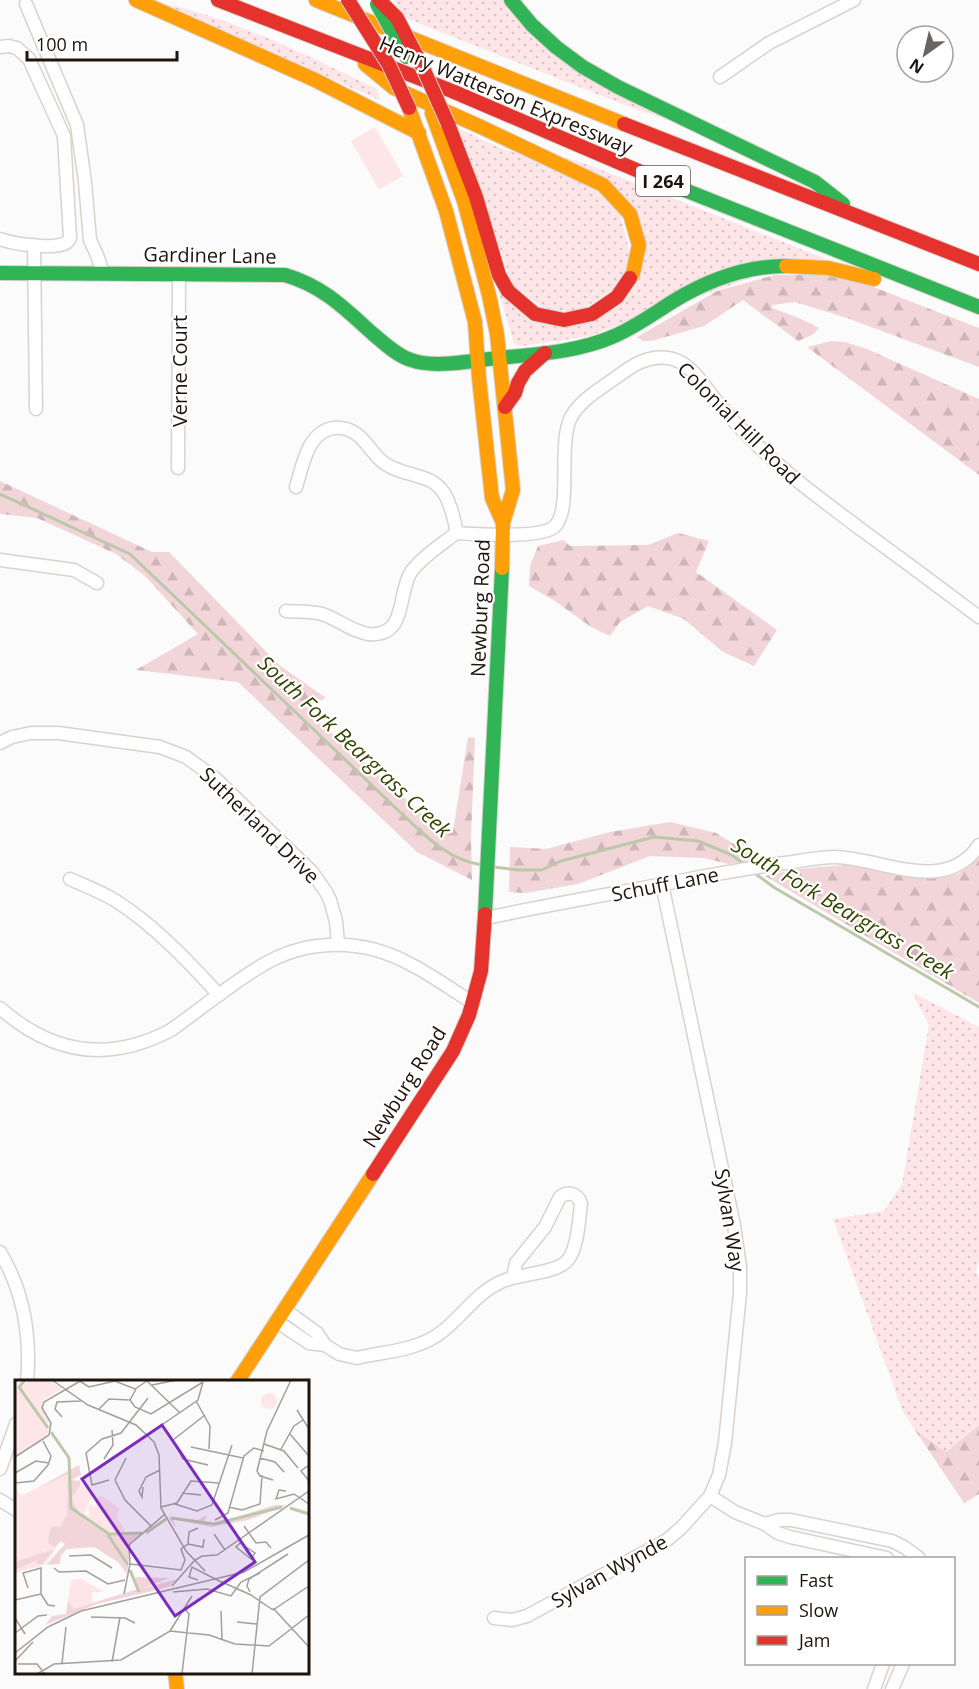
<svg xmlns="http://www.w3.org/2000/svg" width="979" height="1689" font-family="'Open Sans',sans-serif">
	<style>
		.green { fill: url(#green-dots) }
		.forest { fill: url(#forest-firs) }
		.pitch { fill: #fde5e8 }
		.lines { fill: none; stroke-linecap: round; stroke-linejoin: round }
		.stream { stroke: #bdc8aa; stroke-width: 3 }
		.street-casing { stroke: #d8d3ce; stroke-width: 15 }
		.fast-casing { stroke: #d8d3ce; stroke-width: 16 }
		.slow-casing { stroke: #d8d3ce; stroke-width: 16 }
		.jam-casing { stroke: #d8d3ce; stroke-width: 16 }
		.street { stroke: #fefefe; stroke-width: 12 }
		.fast { stroke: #30b455; stroke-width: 14 }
		.slow { stroke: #ff9f0a; stroke-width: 14 }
		.jam { stroke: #e5322d; stroke-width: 14 }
		.fast-bridge-casing { stroke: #d8d3ce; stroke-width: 16; stroke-linecap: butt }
		.jam-bridge-casing { stroke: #d8d3ce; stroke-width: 16; stroke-linecap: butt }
		.fast-bridge { stroke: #30b455; stroke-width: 14 }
		.jam-bridge { stroke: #e5322d; stroke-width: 14 }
		.labels { text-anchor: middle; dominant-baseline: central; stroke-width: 4.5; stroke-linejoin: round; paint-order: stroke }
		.shield { fill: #fff; stroke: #625a54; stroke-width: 1.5 }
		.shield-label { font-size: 18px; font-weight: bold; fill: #1e140b }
		.street-label { font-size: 20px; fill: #1e140b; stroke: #fff }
		.water-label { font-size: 21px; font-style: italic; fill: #344500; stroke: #fff }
		.inset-river { fill: none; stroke: #bdc8aa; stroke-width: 3 }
		.inset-road { fill: none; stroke: #a39f9b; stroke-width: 1.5 }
		.view { fill: #7b2cbf; fill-opacity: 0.15; stroke: #7b2cbf; stroke-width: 3 }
		.inset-edge { fill: none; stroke: #1e140b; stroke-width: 3 }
	</style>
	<defs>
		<pattern id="green-dots" width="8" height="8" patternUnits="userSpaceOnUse" patternTransform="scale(1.5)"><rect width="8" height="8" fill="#fde5e8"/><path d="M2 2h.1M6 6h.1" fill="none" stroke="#d8c4c6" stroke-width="1.8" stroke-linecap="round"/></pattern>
		<pattern id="forest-firs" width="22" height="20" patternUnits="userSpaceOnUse" patternTransform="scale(1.5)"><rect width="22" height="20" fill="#f2d5d9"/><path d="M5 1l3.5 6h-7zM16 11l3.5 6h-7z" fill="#cfb6b9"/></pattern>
	</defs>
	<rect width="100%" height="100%" fill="#fbfbfb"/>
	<g class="green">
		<polygon points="394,0 504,0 671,121 627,106 403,17"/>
		<path d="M162 3C238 20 307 56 377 89L380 98 379 100Z"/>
		<polygon points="458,128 502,149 511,151 594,188 618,207 631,256 617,288 577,312 545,309 513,286"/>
		<polygon points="557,155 589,165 826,259 805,259 622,323 591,336 521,346 514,344 498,289 507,299 597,319 643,236"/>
		<polygon points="912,992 979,1027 979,1260 976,1272 979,1278 979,1425 946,1452 915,1430 903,1412 833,1219 884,1211 902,1184 929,1025"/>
	</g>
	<g class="forest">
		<polygon points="775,275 826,275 858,281 979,328 979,367 847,318 795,302 772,305 772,308 801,319 819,328 812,335 798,341 743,300 704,326 651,341 643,341 637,337 717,291"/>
		<polygon points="832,341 845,342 867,349 979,399 979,475 807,347"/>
		<polygon points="0,481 152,552 169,552 279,665 326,698 313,704 315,718 444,833 453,832 468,737 475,738 471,836 472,880 417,852 238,682 136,670 198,634 145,576 116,554 37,518 0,514"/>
		<polygon points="678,533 709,541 696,572 777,630 754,666 723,652 684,619 648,606 620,622 610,636 591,627 555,601 529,586 530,566 538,546 564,540 570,546 648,545"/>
		<polygon points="670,822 716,833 760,860 728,864 704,858 650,856 578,884 525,893 509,892 510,847 546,849 610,832"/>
		<polygon points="979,857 979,1003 765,876 798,869 843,865 880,868 927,879 958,874"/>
		<polygon points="979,1425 979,1494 964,1503 915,1430 946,1452"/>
	</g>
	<polygon class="pitch" points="375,127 403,176 379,189 351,141"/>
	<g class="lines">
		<g class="stream">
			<path d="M0 494 130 554 402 814C426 836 448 860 482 865"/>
			<polyline points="494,867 517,870 542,870 561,861 654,837 698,841 732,855 746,866"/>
			<polyline points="753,872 775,888 979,1007"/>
		</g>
		<g class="street-casing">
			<g id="street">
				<polyline points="26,4 77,125 85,182 90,240 97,255 103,273"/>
				<path d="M0 47 9 46 17 48 29 59 64 136 70 238C68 241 68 243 63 244 51 249 13 244 0 239"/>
				<polyline points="720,77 769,43 854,0"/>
				<polyline points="34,245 36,409"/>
				<polyline points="178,468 179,274"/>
				<path d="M296 487C303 465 307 433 333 428 341 427 349 429 355 433 367 441 373 455 384 463 410 481 438 469 450 506 453 515 456 523 456 533"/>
				<polyline points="0,560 74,570 97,583"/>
				<path d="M286 611C297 612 311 611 322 614 338 619 352 632 369 634 408 637 397 593 411 572 422 557 441 545 456 533 476 534 539 539 554 527 573 511 557 445 571 417 581 399 602 388 618 376 633 365 648 355 668 358 692 361 705 389 720 405 730 418 742 430 754 442 786 474 822 500 859 528 899 557 939 587 979 617"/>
				<polyline points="0,743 12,737 31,733 58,733 160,747 186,757 215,778 312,872 326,892 330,900 336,921 338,944"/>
				<path d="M70 879C85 886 102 892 116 901 153 924 190 963 219 995"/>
				<path d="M486 918C557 903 629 891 700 877 728 872 757 867 785 863 801 861 818 857 835 857 882 858 945 896 979 845"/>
				<path d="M0 1008C52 1054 109 1063 171 1030 201 1009 229 985 261 966 307 938 363 938 410 964 432 975 452 990 473 1003"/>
				<path d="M0 1252C24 1292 31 1336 27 1382"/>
				<polyline points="284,1309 317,1333 325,1345"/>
				<path d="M276 1321 309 1343 325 1345 339 1354 357 1358C382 1352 413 1351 436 1336 461 1320 474 1293 503 1281 520 1274 556 1273 567 1261 578 1249 579 1219 581 1204 578 1193 568 1191 560 1197L545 1227 516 1263 513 1278"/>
				<polyline points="0,1469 16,1424"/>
				<polyline points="710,1496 735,1512 765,1524 778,1533 790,1537 887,1558"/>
				<polyline points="0,1500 16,1510"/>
				<polyline points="765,1524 779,1520 791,1520 892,1541 904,1547 919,1558"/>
				<polyline points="494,1618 512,1620 527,1616 667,1540 681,1528 710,1496 719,1475 725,1443 740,1293 740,1267 734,1225 662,884"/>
				<polyline points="874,1689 883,1664"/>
				<polyline points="892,1689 903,1664"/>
			</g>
		</g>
		<g class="fast-casing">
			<g id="fast">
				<polyline points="511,0 532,25 556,47 583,67 618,87 815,182 843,204"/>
				<polyline points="662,181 979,307"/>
				<path d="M0 273 285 275C323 286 344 308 373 334 384 343 397 356 411 360 436 369 473 360 499 358"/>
				<path d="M499 358C537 354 577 352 612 337 634 328 653 314 672 302 706 281 745 266 786 266"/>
				<polyline points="485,914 502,568"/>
			</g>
		</g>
		<g class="slow-casing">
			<g id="slow">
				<polyline points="136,0 315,80 419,133"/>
				<polyline points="316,0 624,124"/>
				<polyline points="365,64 394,88 481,127 603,185 630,214 639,245 633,273 630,278"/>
				<polyline points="409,108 446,211 475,322 479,378 492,498 503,523"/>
				<polyline points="432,113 464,201 489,295 497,334 513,490 503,523 502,568"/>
				<polyline points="786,266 828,268 874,279"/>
				<polyline points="237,1382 373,1174"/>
				<polyline points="175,1672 177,1689"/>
			</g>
		</g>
		<g class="jam-casing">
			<g id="jam">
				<polyline points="218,0 452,91 662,181"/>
				<polyline points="448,124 476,197 499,275 508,291 535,314 564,320 592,314 617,297 630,278"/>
				<polyline points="624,124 979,264"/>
				<polyline points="505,407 515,393 518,383 525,371 545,353"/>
				<polyline points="373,1174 453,1051 469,1015 481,971 485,914"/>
			</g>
		</g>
		<use href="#street" class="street"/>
		<use href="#fast" class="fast"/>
		<use href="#slow" class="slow"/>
		<use href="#jam" class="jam"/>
		<g class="fast-bridge-casing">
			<polyline id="fast-bridge" points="377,4 406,57"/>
		</g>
		<g class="jam-bridge-casing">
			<g id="jam-bridge">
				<polyline points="348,0 389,65 409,108"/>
				<polyline points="379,0 397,18 423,68 448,124"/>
			</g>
		</g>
		<use href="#fast-bridge" class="fast-bridge"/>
		<use href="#jam-bridge" class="jam-bridge"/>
	</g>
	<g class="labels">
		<rect class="shield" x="636" y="166" width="54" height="30" rx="4.5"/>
		<g class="shield-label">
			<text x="663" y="181">I 264</text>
		</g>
		<g class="street-label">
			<text transform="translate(506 95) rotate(23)">Henry Watterson Expressway</text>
			<text transform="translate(210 255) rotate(1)">Gardiner Lane</text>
			<text transform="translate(179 371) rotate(-90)">Verne Court</text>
			<text transform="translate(739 423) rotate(45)">Colonial Hill Road</text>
			<text transform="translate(480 608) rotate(-88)">Newburg Road</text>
			<text transform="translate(260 825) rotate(44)">Sutherland Drive</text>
			<text transform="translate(665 884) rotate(-11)">Schuff Lane</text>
			<text transform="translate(404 1087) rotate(-58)">Newburg Road</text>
			<text transform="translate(730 1220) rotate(81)">Sylvan Way</text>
			<text transform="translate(609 1571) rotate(-29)">Sylvan Wynde</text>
		</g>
		<g class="water-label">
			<text transform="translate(355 746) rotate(43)">South Fork Beargrass Creek</text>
			<text transform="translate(843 908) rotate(31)">South Fork Beargrass Creek</text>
		</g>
	</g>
	<g transform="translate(15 1380)">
		<rect width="294" height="294" fill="#fbfbfb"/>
		<path d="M15 0H35L46 9 27 21 35 46 31 56 0 75V11ZM53 93 54 142 39 172 29 185 0 193V106L6 116ZM67 104 79 113 69 133 75 138 73 127 77 124 79 129 83 116 89 117 105 129 101 136 111 152H90L63 132 56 119ZM66 199 89 212H77V223L58 229 53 220 56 200Z" fill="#fde5e8"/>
		<path d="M64 85 66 95 57 100 65 101 66 105 56 119 68 138 91 154 129 153 116 162 112 194 103 182 79 167 52 169 46 175 45 184 31 185 50 164 46 161 40 167 33 163 34 154 36 147H45L52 135 53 94 21 109ZM260 125H272L233 140 196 147 158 139 161 148 153 137 183 140 192 135 189 142 200 144ZM39 169 27 184H21L22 180 0 190V182ZM120 197 155 198 129 208 163 199 154 207 82 224 30 245 37 236 51 234 53 220 58 229 123 209Z" fill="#f2d5d9"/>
		<path d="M246 21a8 8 0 1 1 16 0a8 8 0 1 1-16 0ZM56 217a10 10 0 1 1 20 0a10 10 0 1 1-20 0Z" fill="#fde5e8"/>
		<path class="inset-river" d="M10 0 4 7 33 48M36 52 54 78 56 128 94 154 127 153M275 128 294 134M156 138 199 144 267 127M131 153 151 139M93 155 113 185M115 190 124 212"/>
		<path class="inset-road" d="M37 0 73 25 121 45 139 62 144 75 146 128 171 171 190 191M63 0 74 7 100 1 120 9 132 1M131 0 165 33M137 5 162 0M115 20 120 27 136 34 188 2M181 21 195 46 194 69M84 29 94 19 115 20 121 9M282 30 294 49M47 37 40 29 42 22 66 21M275 54 293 75M132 55 183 20 188 2M158 60 168 79 193 85M158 60 190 35M249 64 269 71 283 88M176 67 228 78M266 69 279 46 288 40M0 77 34 55 36 43 27 28 29 22 67 0M245 78 260 82 269 92M89 79 98 65 97 50M294 85 286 91 294 101M0 93 21 81 34 83M94 100 77 105 71 73 87 59 106 53 133 18M100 100 110 120 137 147M100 100 111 78M258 100 245 96 242 91 252 51 276 0M0 103 19 101 33 85 36 76 28 61M128 107 127 117 124 111 131 97 145 90M271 111 264 110 261 119 279 114 294 124M167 113 186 115M160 124 182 131 197 125 217 65M146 127 162 123 176 101 204 103M214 127 227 130 245 124 247 95M200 140 213 133 229 76 239 68 249 71M229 146 241 163 251 162 256 168M199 154 210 170M225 163 240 173 236 179 221 167ZM173 164 188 167 189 159M54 176 76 175 97 188M179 181 187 176 202 175 294 111M115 184 166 190 170 180 166 169 173 164 174 152 183 148M39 188 44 192 71 191 93 204 110 200M183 200 174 197 177 187 210 204M207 202 236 215 258 230M157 206 179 181M158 212 192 209 216 216 226 202 245 193M235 212 232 206 234 199 273 174M26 214 33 225 40 226M109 214 115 184 114 165 150 134M0 220 26 214V188L8 193 13 208M258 228 294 267M258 230 294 206M206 231 207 259M76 237 110 238 120 243M0 238 10 254M222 242 242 244M155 251 177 216M0 253 23 236 32 235M0 273 33 247 66 231 229 192 294 155M0 281 18 262M97 282 105 237M47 283 51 247M3 284H22L30 294M22 294 39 284 106 280 155 251 194 255 220 264 254 266 294 235M167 294 174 234 170 229M237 294 245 217 294 180"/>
		<path class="view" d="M147 45 240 182 160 236 67 99Z"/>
		<rect width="294" height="294" class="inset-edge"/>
	</g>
	<rect x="745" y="1557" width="210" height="108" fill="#ffffff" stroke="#a5a19d" stroke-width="1.5"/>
	<rect x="757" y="1576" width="30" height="9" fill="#30b455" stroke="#a5a19d" stroke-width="1.5"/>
	<text x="799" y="1587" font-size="18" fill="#1e140b">Fast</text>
	<rect x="757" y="1606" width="30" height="9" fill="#ff9f0a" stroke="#a5a19d" stroke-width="1.5"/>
	<text x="799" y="1617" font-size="18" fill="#1e140b">Slow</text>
	<rect x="757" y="1636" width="30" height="9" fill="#e5322d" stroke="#a5a19d" stroke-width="1.5"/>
	<text x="799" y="1647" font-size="18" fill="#1e140b">Jam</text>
	<g transform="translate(925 54) rotate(214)"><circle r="28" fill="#ffffff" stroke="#a5a19d" stroke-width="1.5"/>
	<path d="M0-4.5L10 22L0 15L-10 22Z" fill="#6b655f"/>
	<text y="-9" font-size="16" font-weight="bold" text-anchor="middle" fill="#1e140b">N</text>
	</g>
	<path d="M27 51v9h150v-9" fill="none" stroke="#1e140b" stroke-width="3"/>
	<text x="36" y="51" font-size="18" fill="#1e140b" stroke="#ffffff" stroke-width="4.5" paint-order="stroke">100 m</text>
</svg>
